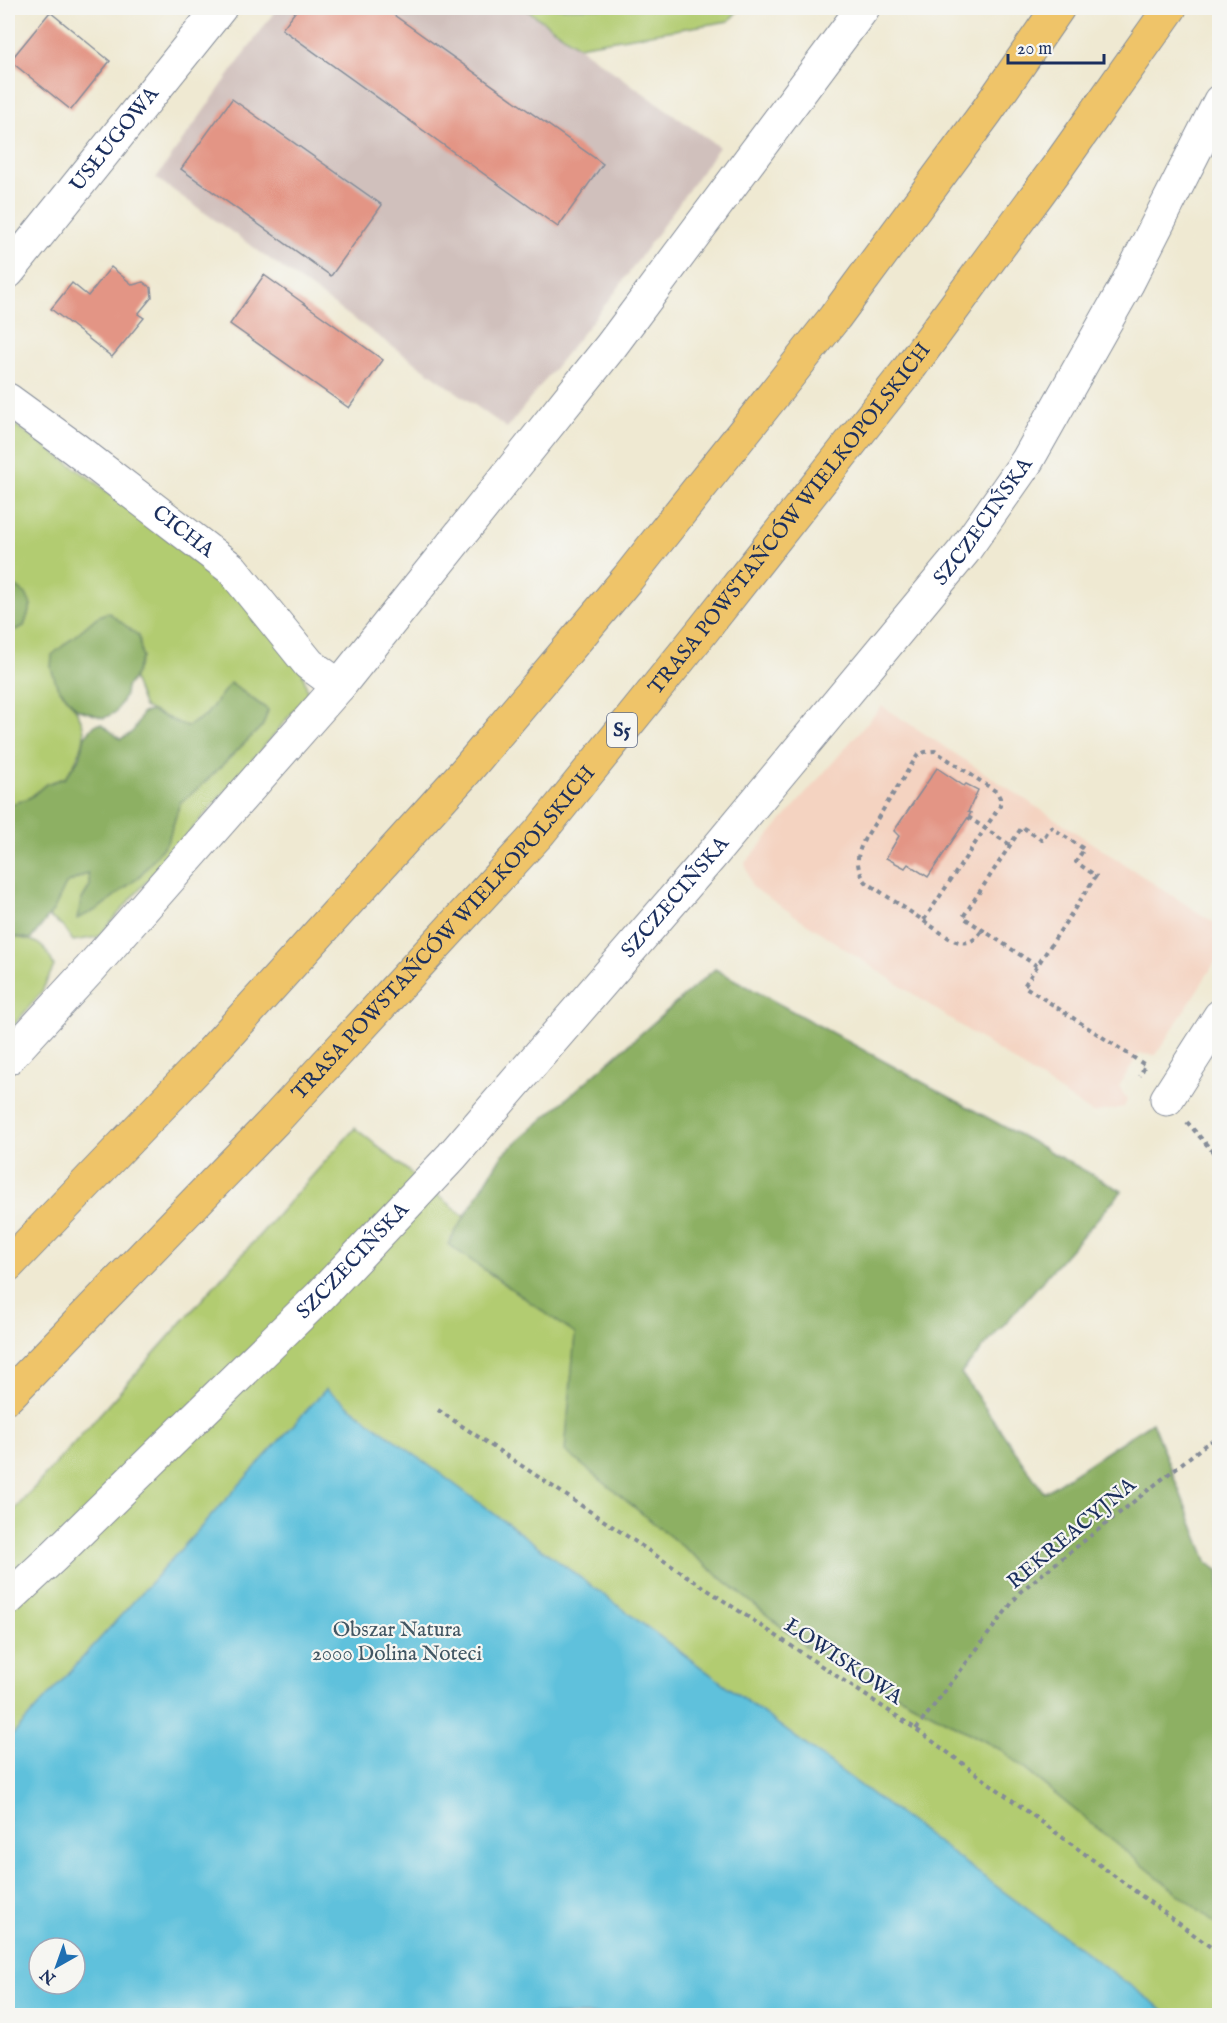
<svg xmlns="http://www.w3.org/2000/svg" width="1227" height="2023" font-family="'IM FELL English',serif">
	<style>
		.built { fill: #f4d3c1 }
		.industrial { fill: #d0c0bc }
		.green { fill: #b2cc71; stroke: #667e68; stroke-width: 1.5; fill-rule: evenodd }
		.forest { fill: #8db063; stroke: #547060; stroke-width: 1.5 }
		.water { fill: #5ec1dc; stroke: #3c789d; stroke-width: 1.5; fill-rule: evenodd }
		.building { fill: #e39585 }
		.lines { fill: none; stroke-linecap: round; stroke-linejoin: round }
		.minor-casing { stroke: #858c98; stroke-width: 35 }
		.highway-casing { stroke: #858c98; stroke-width: 35 }
		.path { stroke: #858c98; stroke-width: 4; stroke-dasharray: 4.5 4.5; stroke-linecap: butt }
		.minor { stroke: #fff; stroke-width: 33 }
		.highway { stroke: #efc469; stroke-width: 33 }
		.labels { text-anchor: middle; dominant-baseline: central; stroke-width: 4.5; stroke-linejoin: round; paint-order: stroke }
		.shield { fill: #f6f6f2; stroke: #5d6b8a; stroke-width: 1.5 }
		.shield-label { font-size: 20px; font-weight: bold; fill: #1b2f5e }
		.street-label { font-size: 21px; fill: #1b2f5e; stroke: #f6f6f2 }
		.park-label { font-size: 21px; fill: #415663; stroke: #f6f6f2 }
	</style>
	<rect width="100%" height="100%" fill="#f6f6f2"/>
	<filter id="ink" filterUnits="userSpaceOnUse"><feTurbulence type="fractalNoise" baseFrequency=".0167" numOctaves="2"/><feDisplacementMap in="SourceGraphic" scale="12" xChannelSelector="R" yChannelSelector="G"/><feConvolveMatrix kernelMatrix="1 2 1 2 8 2 1 2 1" color-interpolation-filters="sRGB"/></filter>
	<filter id="wash" filterUnits="userSpaceOnUse"><feTurbulence type="fractalNoise" baseFrequency=".008" numOctaves="4" result="noise"/><feDisplacementMap in="SourceGraphic" scale="24" xChannelSelector="R" yChannelSelector="G"/><feGaussianBlur stdDeviation="1.35" result="paint"/><feColorMatrix in="noise" values="0 0 0 0 0 0 0 0 0 0 0 0 0 0 0 0 0 1.4 0 .05"/><feComposite in="paint" operator="in"/></filter>
	<g filter="url(#wash)">
		<rect width="100%" height="100%" fill="#efe9d2"/>
		<polygon class="built" points="882,706 1219,926 1219,956 1156,1055 1139,1054 1119,1086 1127,1100 1124,1107 1092,1113 752,887 745,863"/>
		<polygon class="industrial" points="277,8 524,8 719,147 616,291 507,428 156,178"/>
		<g class="green">
			<polygon points="524,8 740,8 729,21 578,46"/>
			<path d="M8 420 87 476 182 549 246 605 302 671 308 693 269 741 98 937 73 941 63 926 49 917 66 884 88 873 90 886 81 901 139 877 168 841 180 803 202 785 263 725 268 710 231 683 206 715 187 727 144 707 133 679 142 657 57 686C90 724 93 736 65 778L46 784 31 797 10 805 8 804V635H10V632L24 626 31 605 15 586H8Z"/>
			<path d="M8 936C33 940 44 940 54 966L41 993 8 1032Z"/>
			<path d="M355 1128 1219 1825V2015L8 2016V1517ZM39 1948H75V1984H39Z"/>
		</g>
		<g class="forest">
			<polygon points="8,586 15,586 26,594 31,605 24,626 8,633"/>
			<polygon points="108,612 139,636 142,657 133,679 126,687 125,695 116,712 104,718 77,709 57,686 51,668 52,655 97,617"/>
			<path d="M230 683 268 710 263 725 202 785 180 803 168 841 139 877 98 909 77 919 81 901 90 886 88 873 66 884 53 911 31 939 8 936V804L11 805 31 797 46 784 65 778 80 757 85 736 96 724H102L120 739C134 734 137 726 142 713L152 711 187 727 206 715Z"/>
			<polygon points="715,969 1122,1191 961,1373 1044,1493 1152,1422 1208,1563 1219,1571 1219,1927 1001,1750 805,1646 565,1451 575,1334 448,1244 502,1155"/>
		</g>
		<path class="water" d="M326 1389 1170 2015H8V1740ZM39 1948H75V1984H39Z"/>
		<g id="blocks">
			<g class="building">
				<polygon points="298,8 384,8 603,164 558,227 282,29"/>
				<polygon points="50,12 110,61 71,110 10,61"/>
				<polygon points="232,99 382,205 331,276 181,169"/>
				<polygon points="111,267 133,285 143,282 151,288 152,297 138,314 144,318 112,357 51,309 72,283 88,296"/>
				<polygon points="264,275 383,360 349,408 230,324"/>
				<polygon points="937,768 964,786 966,784 978,790 968,812 971,813 928,877 908,864 905,868 886,858 899,836 894,831"/>
			</g>
		</g>
	</g>
	<g filter="url(#ink)">
		<use href="#blocks" fill-opacity="0" stroke="#858c98" stroke-width="1.5"/>
		<g class="lines">
			<g class="minor-casing">
				<g id="minor">
					<path id="s1" d="M8 272 220 8"/>
					<path id="s2" d="M8 400 74 448 232 569 309 664 339 686"/>
					<polyline points="8,1058 90,969 339,686 611,346 863,8"/>
					<polyline points="1167,1099 1220,1016"/>
					<path id="s3" d="M8 1599 53 1557 320 1296 452 1156 711 856 964 551 1027 461 1127 284 1220 101"/>
				</g>
			</g>
			<g class="highway-casing">
				<g id="highway">
					<polyline points="8,1265 199,1066 465,772 628,578 835,317 987,111 1058,8"/>
					<path id="s4" d="M8 1396 276 1119 539 833 700 634 908 370 1059 165 1170 8"/>
				</g>
			</g>
			<g class="path">
				<polyline points="968,817 1010,845"/>
				<path d="M924 920 1000 806V798L997 792 935 751 925 752 917 756 864 840C856 856 855 867 866 882L949 938C964 946 973 944 983 929"/>
				<polyline points="1037,966 963,917 1022,827 1042,840 1051,827 1084,849 1076,862 1096,876 1024,986 1145,1065 1140,1076"/>
				<polyline points="1187,1122 1220,1160"/>
				<polyline points="438,1410 916,1729 1220,1954"/>
				<polyline points="916,1729 1021,1591 1205,1445 1220,1437"/>
			</g>
			<use href="#minor" class="minor"/>
			<use href="#highway" class="highway"/>
		</g>
	</g>
	<g class="labels">
		<rect class="shield" x="607" y="713" width="30" height="34" rx="4.5"/>
		<g class="shield-label">
			<text x="622" y="730">S5</text>
		</g>
		<g class="street-label">
			<text stroke="none"><textPath href="#s1" startOffset="170">USŁUGOWA</textPath></text>
			<text stroke="none"><textPath href="#s4" startOffset="1176">TRASA POWSTAŃCÓW WIELKOPOLSKICH</textPath></text>
			<text stroke="none"><textPath href="#s3" startOffset="1455">SZCZECIŃSKA</textPath></text>
			<text stroke="none"><textPath href="#s2" startOffset="219">CICHA</textPath></text>
			<text stroke="none"><textPath href="#s3" startOffset="969">SZCZECIŃSKA</textPath></text>
			<text stroke="none"><textPath href="#s4" startOffset="636">TRASA POWSTAŃCÓW WIELKOPOLSKICH</textPath></text>
			<text stroke="none"><textPath href="#s3" startOffset="483">SZCZECIŃSKA</textPath></text>
			<text transform="translate(1072 1534) rotate(-40)">REKREACYJNA</text>
			<text transform="translate(843 1662) rotate(34)">ŁOWISKOWA</text>
		</g>
		<g class="park-label">
			<text x="397" y="1630">Obszar Natura<tspan x="397" dy="24">2000 Dolina Noteci</tspan></text>
		</g>
	</g>
	<rect width="1227" height="2023" fill="none" stroke="#f6f6f2" stroke-width="30"/>
	<g transform="translate(57 1966) rotate(220)"><circle r="28" fill="#f6f6f2" stroke="#9ea6b7" stroke-width="1.5"/>
	<path d="M0-4.5L10 22L0 15L-10 22Z" fill="#1f6fb2"/>
	<text y="-9" font-size="16" font-weight="bold" text-anchor="middle" fill="#1b2f5e">N</text>
	</g>
	<path d="M1008 54v9h96v-9" fill="none" stroke="#1b2f5e" stroke-width="3"/>
	<text x="1017" y="54" font-size="18" fill="#1b2f5e" stroke="#f6f6f2" stroke-width="4.5" paint-order="stroke">20 m</text>
</svg>
